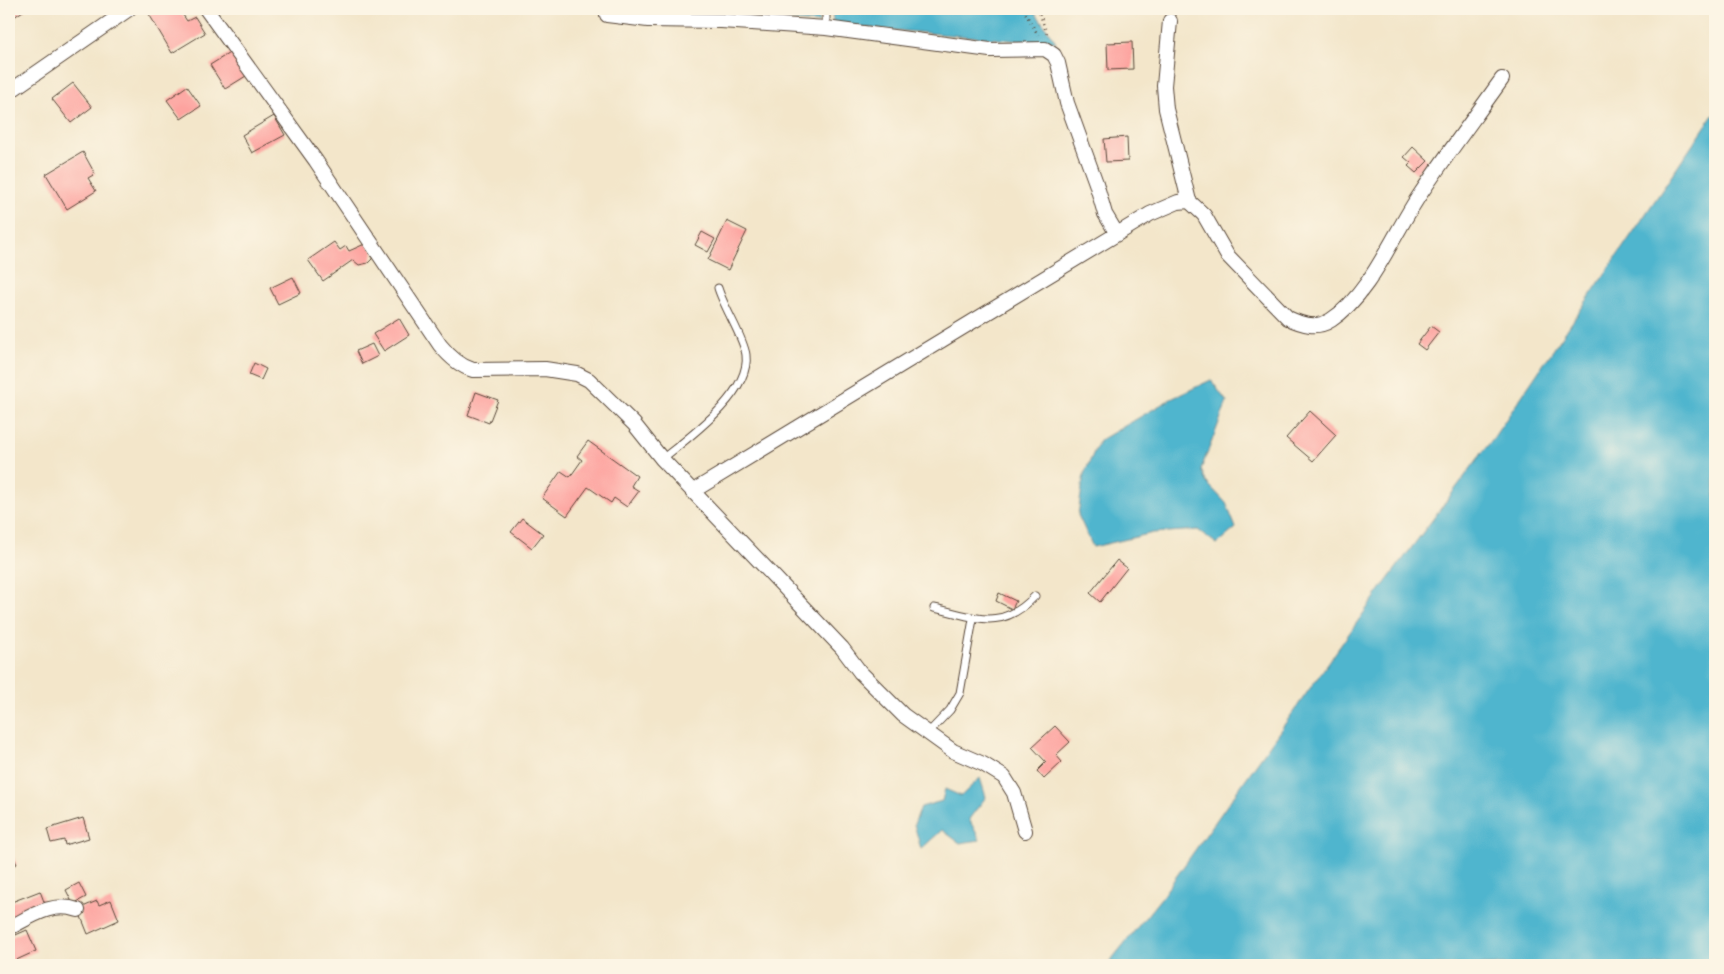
<svg xmlns="http://www.w3.org/2000/svg" width="1724" height="974" font-family="Caveat,sans-serif">
	<style>
		.water { fill: #4fb5ce; stroke: #457076 }
		.building { fill: #fda39f }
		.lines { fill: none; stroke-linecap: round; stroke-linejoin: round }
		.service-casing { stroke: #574638; stroke-width: 9 }
		.minor-casing { stroke: #574638; stroke-width: 16 }
		.path { stroke: #574638; stroke-width: 2.5; stroke-dasharray: 1 4; stroke-linecap: butt }
		.service { stroke: #fff; stroke-width: 7 }
		.minor { stroke: #fff; stroke-width: 14 }
	</style>
	<rect width="100%" height="100%" fill="#fcf5e5"/>
	<filter id="ink" filterUnits="userSpaceOnUse"><feTurbulence type="fractalNoise" baseFrequency=".02" numOctaves="2"/><feDisplacementMap in="SourceGraphic" scale="10" xChannelSelector="R" yChannelSelector="G"/><feConvolveMatrix kernelMatrix="1 2 1 2 8 2 1 2 1" color-interpolation-filters="sRGB"/></filter>
	<filter id="wash" filterUnits="userSpaceOnUse"><feTurbulence type="fractalNoise" baseFrequency=".0096" numOctaves="4" result="noise"/><feDisplacementMap in="SourceGraphic" scale="20" xChannelSelector="R" yChannelSelector="G"/><feGaussianBlur stdDeviation="1.12" result="paint"/><feColorMatrix in="noise" values="0 0 0 0 0 0 0 0 0 0 0 0 0 0 0 0 0 1.4 0 .05"/><feComposite in="paint" operator="in"/></filter>
	<g filter="url(#wash)">
		<rect width="100%" height="100%" fill="#f3e6ca"/>
		<g class="water">
			<polygon points="655,9 817,9 819,23"/>
			<polygon points="832,9 1033,9 1056,42 1022,41 833,25"/>
			<polygon points="1715,112 1715,965 1107,965 1161,898 1380,590 1494,437"/>
			<polygon points="1211,380 1227,402 1201,469 1206,482 1226,503 1236,528 1217,544 1198,530 1153,533 1093,547 1078,515 1084,474 1099,441 1169,400"/>
			<polygon points="980,778 986,797 969,819 980,840 960,843 942,830 921,849 914,824 921,807 942,801 945,789 961,796"/>
		</g>
		<g id="blocks">
			<g class="building">
				<polygon points="9,9 26,9 11,19"/>
				<polygon points="157,9 179,9 187,21 195,17 205,33 172,53 149,14"/>
				<polygon points="1132,42 1133,69 1108,70 1107,43"/>
				<polygon points="231,52 246,76 225,89 210,65"/>
				<polygon points="73,83 92,107 71,123 52,99"/>
				<polygon points="187,86 201,106 181,119 167,100"/>
				<polygon points="274,116 285,135 252,153 242,135"/>
				<polygon points="1127,137 1128,161 1106,162 1104,139"/>
				<polygon points="1413,147 1428,161 1416,173 1408,166 1411,163 1404,157"/>
				<polygon points="83,152 95,174 88,178 96,191 67,209 46,174"/>
				<polygon points="727,221 747,231 728,270 708,260"/>
				<polygon points="702,232 715,239 708,252 695,245"/>
				<polygon points="334,242 340,250 346,246 349,251 367,243 373,250 372,259 368,263 359,265 353,260 323,281 308,260"/>
				<polygon points="293,277 301,293 278,304 270,288"/>
				<polygon points="399,318 409,335 384,351 373,334"/>
				<polygon points="1431,326 1439,332 1425,350 1417,344"/>
				<polygon points="372,344 378,356 362,364 356,351"/>
				<polygon points="254,363 266,369 261,380 249,375"/>
				<polygon points="476,392 498,400 489,423 468,415"/>
				<polygon points="1310,411 1336,435 1313,461 1286,438"/>
				<polygon points="588,441 637,476 631,486 639,491 627,507 614,498 611,503 588,487 567,516 542,498 561,471 570,477 582,460 577,456"/>
				<polygon points="522,518 543,534 532,548 511,532"/>
				<polygon points="1117,560 1127,568 1100,602 1090,593"/>
				<polygon points="999,593 1016,601 1012,609 996,601"/>
				<polygon points="1055,726 1070,742 1056,755 1062,762 1044,779 1037,771 1046,762 1032,747"/>
				<polygon points="83,818 89,838 65,845 64,840 51,843 47,829"/>
				<polygon points="9,849 17,864 9,867"/>
				<polygon points="79,883 86,897 73,904 66,890"/>
				<polygon points="40,891 46,907 11,921 9,903"/>
				<polygon points="111,900 119,920 88,934 78,909 97,901 99,905"/>
				<polygon points="27,930 36,951 12,962 9,954 9,938"/>
			</g>
		</g>
	</g>
	<g filter="url(#ink)">
		<use href="#blocks" fill-opacity="0" stroke="#574638" stroke-width="1"/>
		<g class="lines">
			<g class="service-casing">
				<g id="service">
					<polyline points="826,9 826,28"/>
					<path d="M662 459C688 438 751 393 746 355 744 338 724 308 718 288"/>
					<path d="M934 608C976 617 1001 632 1035 596"/>
					<polyline points="928,733 950,710 960,693 973,619"/>
				</g>
			</g>
			<g class="minor-casing">
				<g id="minor">
					<path d="M206 9 316 161 440 345C449 356 459 366 473 370L545 369 577 374 589 380 634 424 662 459 842 648 860 672 903 715 953 751 983 764 1004 777 1014 793 1025 831"/>
					<polyline points="608,9 607,15 648,20 721,21 826,28 990,50 1045,49 1054,55 1058,63 1067,103 1096,183 1105,214 1117,234"/>
					<path d="M1170 21 1164 86 1166 109 1189 201 1204 215 1227 255 1288 318C1303 325 1317 329 1331 320 1371 294 1394 232 1421 193 1447 154 1475 117 1502 79"/>
					<polyline points="9,92 129,9"/>
					<polyline points="693,491 1150,214 1178,202 1189,201"/>
					<path d="M9 928C32 916 52 901 78 910"/>
				</g>
			</g>
			<g class="path">
				<polyline points="1023,9 1038,35"/>
				<polyline points="1038,9 1047,34"/>
			</g>
			<use href="#service" class="service"/>
			<use href="#minor" class="minor"/>
		</g>
	</g>
	<rect width="1724" height="974" fill="none" stroke="#fcf5e5" stroke-width="30"/>
</svg>
